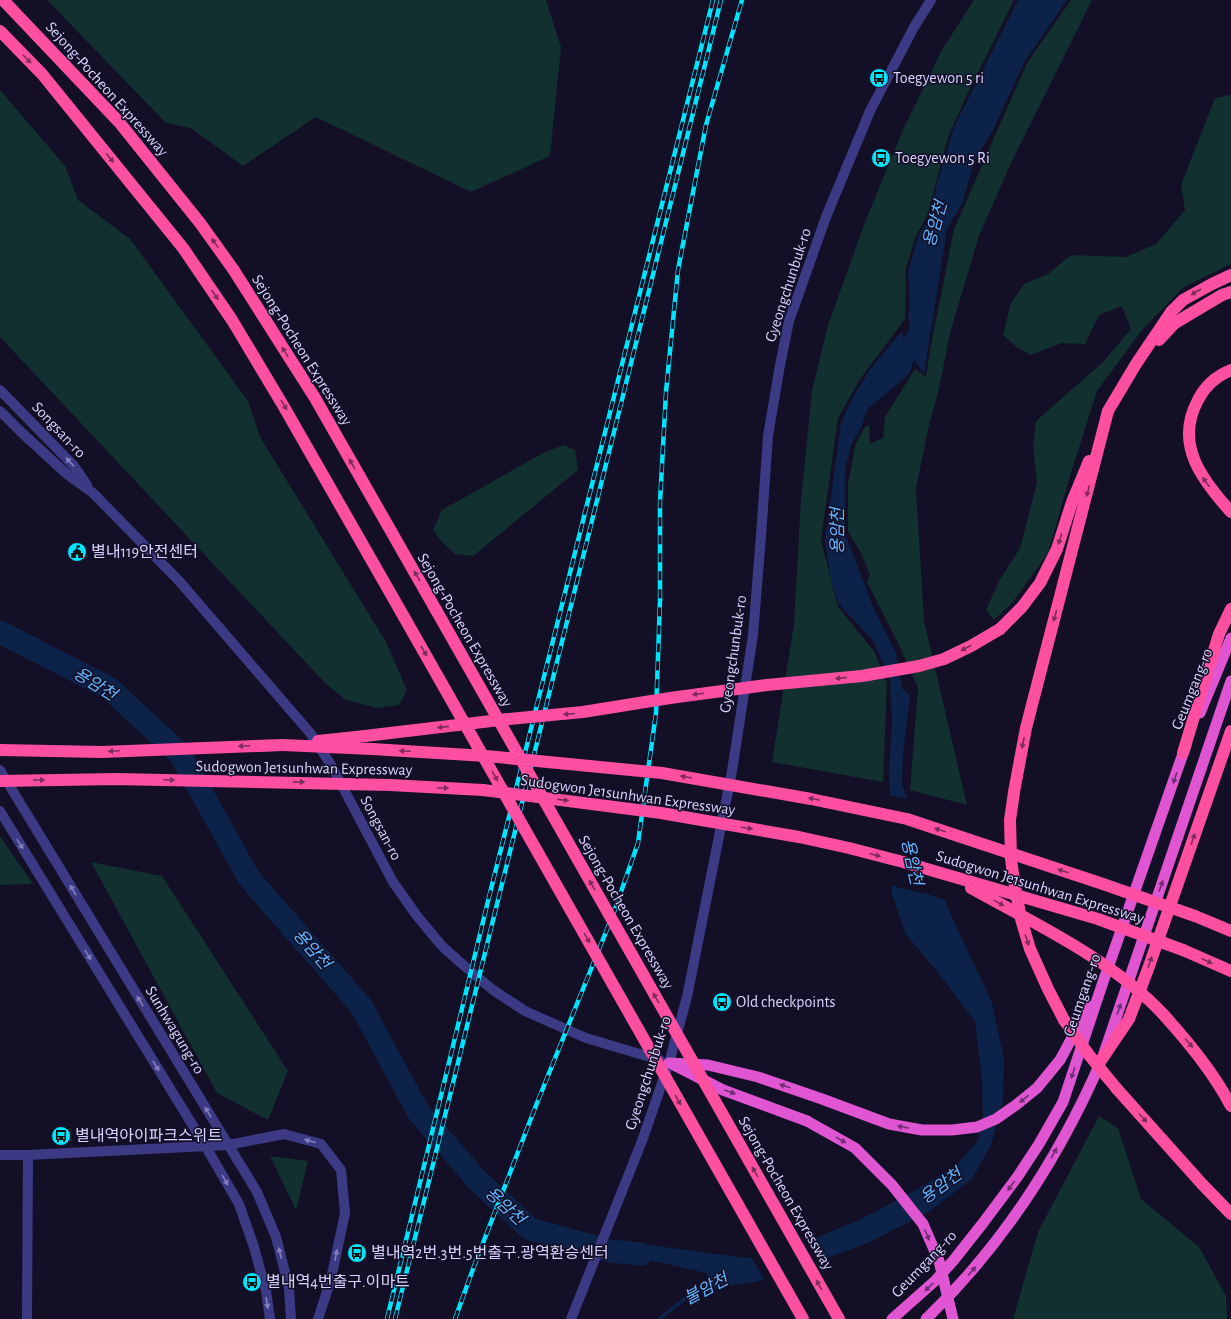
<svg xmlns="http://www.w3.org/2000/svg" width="1231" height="1319" font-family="'Alegreya Sans','Noto Sans KR',sans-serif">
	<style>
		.green { fill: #12302f }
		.water { fill: #0c2248 }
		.pier { fill: #130f26 }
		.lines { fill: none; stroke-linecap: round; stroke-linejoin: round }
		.stream { stroke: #0c2248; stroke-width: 4 }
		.river { stroke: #0c2248; stroke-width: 23 }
		.minor { stroke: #3d3a85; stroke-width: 10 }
		.tertiary { stroke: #3d3a85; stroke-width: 10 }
		.trunk { stroke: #e055d1; stroke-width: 11 }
		.motorway { stroke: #ff4fa3; stroke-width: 12 }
		.rail-casing { stroke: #00e5ff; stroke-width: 4.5 }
		.rail { stroke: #130f26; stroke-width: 3; stroke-dasharray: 9; stroke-linecap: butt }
		.trunk-bridge { stroke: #e055d1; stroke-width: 11 }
		.motorway-bridge { stroke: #ff4fa3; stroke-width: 12 }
		.oneway { fill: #7d2c5e }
		.oneway2 { fill: #837fbc }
		.oneway3 { fill: #6f2e73 }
		.labels { text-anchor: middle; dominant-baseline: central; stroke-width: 3; stroke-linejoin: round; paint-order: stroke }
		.poi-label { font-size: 16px; fill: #d9d4ff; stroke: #130f26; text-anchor: start }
		.street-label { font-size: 16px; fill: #d9d4ff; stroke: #130f26 }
		.water-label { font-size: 17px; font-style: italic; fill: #62b6ff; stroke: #130f26 }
	</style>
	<rect width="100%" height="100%" fill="#130f26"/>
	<g class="green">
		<polygon points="47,0 546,0 561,47 550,156 471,192 316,117 243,166 191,128 166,123"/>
		<polygon points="974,0 1014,0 966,97 948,137 927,216 916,236 906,268 905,319 860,379 838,418 821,540 838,607 874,651 887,683 883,782 772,762 794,624 801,500 812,391 828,325 865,222 903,130 942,50"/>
		<polygon points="1071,0 1092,0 1010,165 979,236 950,333 939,389 929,425 916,488 924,621 967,805 910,790 918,688 899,645 867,582 870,575 861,553 848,531 848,484 856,443 865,427 869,425 870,444 883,438 885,417 915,369 926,377 931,345 954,229 1027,63"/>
		<polygon points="0,90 65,166 78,200 130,239 248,401 260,437 386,642 407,690 399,705 377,708 346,700 326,684 0,337"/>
		<polygon points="1231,95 1231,264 1184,287 1142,330 1097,391 1071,473 1048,553 1013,602 994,620 986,610 999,581 1020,548 1037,483 1033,446 1036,421 1103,362 1131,329 1122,306 1099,315 1085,344 1062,343 1031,355 1018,348 1003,335 1011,303 1024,284 1048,274 1071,255 1126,257 1156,244 1185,210 1181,185 1215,98"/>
		<polygon points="564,445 575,450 578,470 473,556 455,554 442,542 433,530 442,510 545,452"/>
		<polygon points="0,836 33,884 0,885"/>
		<polygon points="91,862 162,876 288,1071 268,1120 217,1093"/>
		<polygon points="1099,1116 1118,1128 1141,1199 1199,1247 1226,1296 1227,1319 1013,1319 1038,1232"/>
		<polygon points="270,1156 308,1161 296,1210"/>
	</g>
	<polygon class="water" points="1018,0 1067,0 1025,61 992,132 975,159 963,202 947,229 924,374 914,360 910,372 903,380 868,408 862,425 851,446 845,469 845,534 874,609 896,653 900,678 903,690 910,695 903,754 902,784 948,908 992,1003 1004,1059 1003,1101 991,1145 972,1179 930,1211 870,1242 816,1262 756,1282 695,1291 709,1279 706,1273 610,1251 650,1245 746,1258 791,1248 859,1220 916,1190 957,1164 977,1142 983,1118 982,1080 975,1022 939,974 905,933 892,894 889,770 892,724 890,680 874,642 838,603 830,575 825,540 841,423 854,395 871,368 902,331 904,339 910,327 908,314 910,308 908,271 919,234 930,218 937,183 954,127"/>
	<g class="pier">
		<polygon points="888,795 910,799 948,901 927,894 889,885"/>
		<polygon points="810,1238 824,1261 765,1281 750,1255 790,1247"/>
		<polygon points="648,1243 642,1260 609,1253 608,1251 609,1249"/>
	</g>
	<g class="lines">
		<polyline class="stream" points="659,1319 695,1291 700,1289"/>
		<polyline class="river" points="0,632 109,688 180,754 249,878 361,1006 419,1113 478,1181 530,1229 610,1251 641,1254"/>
		<polyline class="minor" points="27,1319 28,1155"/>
		<g class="tertiary">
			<polyline points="0,390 74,466 87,485"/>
			<polyline points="0,411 21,432 68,475 93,493 139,540 180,582 311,734 331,765 393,882 417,916 442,946 462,964 493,990 525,1011 586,1038 660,1060"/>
			<polyline points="0,770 257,1192 276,1237 289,1288 291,1319"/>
			<polyline points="0,811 206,1147 239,1204 254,1247 266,1291 270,1319"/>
			<polyline points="0,1155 28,1155 228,1145 284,1134 321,1144 341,1170 345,1213 331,1279 318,1319"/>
			<polyline points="571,1319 642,1141 669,1063 687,997 732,771 753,635 761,536 768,436 780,365 789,321 826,217 870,111 914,27 931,0"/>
		</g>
		<g class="trunk">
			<polyline points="1200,713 1231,638"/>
			<polyline points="669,1063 708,1065 758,1077 822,1099 889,1124 922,1130 952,1130 977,1127 996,1119 1016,1105 1037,1088 1060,1060 1089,1006"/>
			<polyline points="674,1065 723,1090 807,1121"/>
			<polyline points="892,1319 936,1280 953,1261 983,1223 1018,1176 1039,1144 1063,1102 1103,982 1186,745"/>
			<path d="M926 1319C1002 1246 1060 1156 1102 1059L1231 681"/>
		</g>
		<g class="motorway">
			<polyline points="3,0 119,122 200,223 233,269 315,398 436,610"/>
			<polyline points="0,31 42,74 183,248 232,320 284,407 404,617"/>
			<polyline points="1159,340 1175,323 1222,295 1231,292"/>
			<path d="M1231 370C1216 376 1205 386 1198 400 1174 444 1202 480 1231 512"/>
			<polyline points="1000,629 1022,607 1040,583 1057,549 1072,502 1089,461"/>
			<polyline points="365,736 508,719"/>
			<polyline points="372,749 486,756"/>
			<polyline points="0,750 102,752 283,745"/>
			<polyline points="1183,753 1219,634 1231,609"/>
			<polyline points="390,785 483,790"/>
			<polyline points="1195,916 1231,931"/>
			<polyline points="1183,950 1231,971"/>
			<path d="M1163 1014C1189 1043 1213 1072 1231 1106"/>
			<polyline points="1064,1020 1048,989 1030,949 1021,919 1014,881 1011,859 1010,820 1014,792 1026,728 1108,411 1136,364 1171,312 1183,300 1212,284 1231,275"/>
			<polyline points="1102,1059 1129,1019 1148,969 1231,731"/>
			<polyline points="1117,1089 1202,1184 1231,1214"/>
		</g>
		<g class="rail-casing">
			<g id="rail">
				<polyline points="387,1319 488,901 713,0"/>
				<polyline points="395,1319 497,904 721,0"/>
				<polyline points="455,1319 473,1269 535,1108 614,912 638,843 656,713 660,600 660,502 666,392 678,270 706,125 742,0"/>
			</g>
		</g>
		<use href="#rail" class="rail"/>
		<polyline class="trunk-bridge" points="807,1121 855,1148 892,1185 923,1224 939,1261 953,1319"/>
		<g class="motorway-bridge">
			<polyline points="436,610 839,1319"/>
			<polyline points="404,617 803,1319"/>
			<polyline points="509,719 583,712 670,698 767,685 862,676 919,666 944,659 971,646 1000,629"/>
			<polyline points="318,741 365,736"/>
			<polyline points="283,745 372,749"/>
			<polyline points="486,756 662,773 811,799 907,819 1100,883 1195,916"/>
			<polyline points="0,781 116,779 390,785"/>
			<polyline points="483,790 661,813 799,837 849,848 903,862 1098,919 1183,950"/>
			<path d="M971 888C1034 923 1114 961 1163 1014"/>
			<polyline points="1064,1020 1089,1055 1117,1089"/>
		</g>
	</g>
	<defs><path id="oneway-solid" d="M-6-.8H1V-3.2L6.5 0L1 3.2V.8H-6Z"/></defs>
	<g class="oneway">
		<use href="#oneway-solid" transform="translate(27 59) rotate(46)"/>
		<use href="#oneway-solid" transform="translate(110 158) rotate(51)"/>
		<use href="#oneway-solid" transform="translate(215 243) rotate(-126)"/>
		<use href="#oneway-solid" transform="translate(1196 292) rotate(150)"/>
		<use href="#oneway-solid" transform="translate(215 295) rotate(56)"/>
		<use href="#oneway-solid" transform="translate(285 352) rotate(-122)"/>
		<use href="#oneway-solid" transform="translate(284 405) rotate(59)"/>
		<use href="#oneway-solid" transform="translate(352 464) rotate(-120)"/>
		<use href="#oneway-solid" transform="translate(1206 482) rotate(-126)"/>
		<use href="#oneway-solid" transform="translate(1088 491) rotate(105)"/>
		<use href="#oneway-solid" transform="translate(1060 539) rotate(108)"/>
		<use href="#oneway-solid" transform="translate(417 576) rotate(-120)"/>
		<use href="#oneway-solid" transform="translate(1055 616) rotate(105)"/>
		<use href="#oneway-solid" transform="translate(966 648) rotate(153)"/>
		<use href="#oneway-solid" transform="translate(424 651) rotate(60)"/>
		<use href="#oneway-solid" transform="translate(841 678) rotate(174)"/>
		<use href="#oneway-solid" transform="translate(698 694) rotate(173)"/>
		<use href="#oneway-solid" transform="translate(569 714) rotate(175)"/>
		<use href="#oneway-solid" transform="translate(443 727) rotate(174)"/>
		<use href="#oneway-solid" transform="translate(1023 743) rotate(102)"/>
		<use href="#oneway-solid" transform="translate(244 746) rotate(178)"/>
		<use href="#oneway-solid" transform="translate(114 751) rotate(178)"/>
		<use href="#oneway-solid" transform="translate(405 751) rotate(-177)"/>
		<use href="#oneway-solid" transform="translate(495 776) rotate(60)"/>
		<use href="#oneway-solid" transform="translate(686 777) rotate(-170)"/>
		<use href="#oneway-solid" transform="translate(39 780) rotate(-1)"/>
		<use href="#oneway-solid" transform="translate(169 780) rotate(2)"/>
		<use href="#oneway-solid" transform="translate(299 782) rotate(1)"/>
		<use href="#oneway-solid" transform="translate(443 788) rotate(3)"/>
		<use href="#oneway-solid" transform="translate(814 799) rotate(-169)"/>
		<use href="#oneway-solid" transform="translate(563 800) rotate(7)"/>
		<use href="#oneway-solid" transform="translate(747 828) rotate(10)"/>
		<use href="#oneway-solid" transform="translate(940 830) rotate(-162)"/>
		<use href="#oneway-solid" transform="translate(1193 839) rotate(-71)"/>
		<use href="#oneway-solid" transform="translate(875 855) rotate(15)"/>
		<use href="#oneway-solid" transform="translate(1063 871) rotate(-162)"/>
		<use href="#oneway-solid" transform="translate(592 885) rotate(-120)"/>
		<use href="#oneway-solid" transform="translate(999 903) rotate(29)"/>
		<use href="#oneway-solid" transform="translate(587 938) rotate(60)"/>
		<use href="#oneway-solid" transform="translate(1027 940) rotate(72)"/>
		<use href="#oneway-solid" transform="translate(1207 961) rotate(24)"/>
		<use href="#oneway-solid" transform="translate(1150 962) rotate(-71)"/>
		<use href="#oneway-solid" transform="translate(656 998) rotate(-120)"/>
		<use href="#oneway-solid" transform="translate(1189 1043) rotate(49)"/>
		<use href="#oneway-solid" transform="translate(678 1100) rotate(60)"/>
		<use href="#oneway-solid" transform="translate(1143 1118) rotate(48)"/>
		<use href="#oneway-solid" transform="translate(755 1172) rotate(-120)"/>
		<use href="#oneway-solid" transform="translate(819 1285) rotate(-120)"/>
	</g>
	<g class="oneway2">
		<use href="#oneway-solid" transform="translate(70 462) rotate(-133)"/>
		<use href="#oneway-solid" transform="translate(20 844) rotate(58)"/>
		<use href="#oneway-solid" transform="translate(73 890) rotate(-121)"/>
		<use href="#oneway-solid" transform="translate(88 955) rotate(58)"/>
		<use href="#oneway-solid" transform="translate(140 1001) rotate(-121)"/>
		<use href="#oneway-solid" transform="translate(156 1066) rotate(58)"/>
		<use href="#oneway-solid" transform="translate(208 1112) rotate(-121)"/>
		<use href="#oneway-solid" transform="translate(310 1141) rotate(-165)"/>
		<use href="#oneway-solid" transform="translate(225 1180) rotate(60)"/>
		<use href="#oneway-solid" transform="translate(280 1253) rotate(-104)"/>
		<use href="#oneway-solid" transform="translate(336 1255) rotate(-79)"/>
		<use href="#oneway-solid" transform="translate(267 1303) rotate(81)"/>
	</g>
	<g class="oneway3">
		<use href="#oneway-solid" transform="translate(1175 778) rotate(109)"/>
		<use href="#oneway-solid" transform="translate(1161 886) rotate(-71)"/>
		<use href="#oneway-solid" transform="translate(1119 1009) rotate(-71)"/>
		<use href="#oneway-solid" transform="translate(1073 1073) rotate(108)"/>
		<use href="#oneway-solid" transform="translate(785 1086) rotate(-161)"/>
		<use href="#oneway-solid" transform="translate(730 1092) rotate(20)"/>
		<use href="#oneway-solid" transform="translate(1024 1099) rotate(141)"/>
		<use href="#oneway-solid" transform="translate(903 1127) rotate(-169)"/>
		<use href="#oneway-solid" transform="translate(841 1140) rotate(29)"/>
		<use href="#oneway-solid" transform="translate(1054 1153) rotate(-60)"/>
		<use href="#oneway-solid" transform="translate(1011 1186) rotate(126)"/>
		<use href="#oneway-solid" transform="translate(927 1235) rotate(66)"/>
		<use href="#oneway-solid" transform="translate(972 1271) rotate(-49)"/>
		<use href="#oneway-solid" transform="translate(929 1287) rotate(137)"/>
	</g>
	<defs>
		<g id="bus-disc" transform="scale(1)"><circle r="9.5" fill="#00e5ff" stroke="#130f26"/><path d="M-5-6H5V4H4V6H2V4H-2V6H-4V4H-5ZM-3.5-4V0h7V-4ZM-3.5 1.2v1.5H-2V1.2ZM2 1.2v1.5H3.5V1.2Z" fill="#111"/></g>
		<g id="civic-disc" transform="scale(1)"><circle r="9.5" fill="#00e5ff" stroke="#130f26"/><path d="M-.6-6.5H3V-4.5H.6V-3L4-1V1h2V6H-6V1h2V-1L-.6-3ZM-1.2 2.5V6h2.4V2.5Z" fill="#111"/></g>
	</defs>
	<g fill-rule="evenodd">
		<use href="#bus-disc" x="879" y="78"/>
		<use href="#bus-disc" x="881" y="158"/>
		<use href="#civic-disc" x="77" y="552"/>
		<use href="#bus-disc" x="722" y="1002"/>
		<use href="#bus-disc" x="61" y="1136"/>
		<use href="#bus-disc" x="357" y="1253"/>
		<use href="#bus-disc" x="252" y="1282"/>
	</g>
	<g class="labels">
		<g class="poi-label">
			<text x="893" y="78">Toegyewon 5 ri</text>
			<text x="895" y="158">Toegyewon 5 Ri</text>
			<text x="91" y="552">별내119안전센터</text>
			<text x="736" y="1002">Old checkpoints</text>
			<text x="75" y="1136">별내역아이파크스위트</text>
			<text x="371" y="1253">별내역2번.3번.5번출구.광역환승센터</text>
			<text x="266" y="1282">별내역4번출구.이마트</text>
		</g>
		<g class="street-label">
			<text transform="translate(107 89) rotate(48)">Sejong-Pocheon Expressway</text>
			<text transform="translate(788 285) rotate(-72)">Gyeongchunbuk-ro</text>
			<text transform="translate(302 350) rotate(58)">Sejong-Pocheon Expressway</text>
			<text transform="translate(59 430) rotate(47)">Songsan-ro</text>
			<text transform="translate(465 630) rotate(60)">Sejong-Pocheon Expressway</text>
			<text transform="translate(733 654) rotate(-82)">Gyeongchunbuk-ro</text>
			<text transform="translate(1192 689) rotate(-68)">Geumgang-ro</text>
			<text transform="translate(304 768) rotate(1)">Sudogwon Je1sunhwan Expressway</text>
			<text transform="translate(628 795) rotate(8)">Sudogwon Je1sunhwan Expressway</text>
			<text transform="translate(381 828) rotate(62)">Songsan-ro</text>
			<text transform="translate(1040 887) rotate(17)">Sudogwon Je1sunhwan Expressway</text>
			<text transform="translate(626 912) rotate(60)">Sejong-Pocheon Expressway</text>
			<text transform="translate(1082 995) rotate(-71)">Geumgang-ro</text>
			<text transform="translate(175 1030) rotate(59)">Sunhwagung-ro</text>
			<text transform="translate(648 1073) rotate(-72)">Gyeongchunbuk-ro</text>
			<text transform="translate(786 1193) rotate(60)">Sejong-Pocheon Expressway</text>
			<text transform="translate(924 1264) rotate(-46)">Geumgang-ro</text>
		</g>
		<g class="water-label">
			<text transform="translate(935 224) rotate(-74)">용암천</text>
			<text transform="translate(837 531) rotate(-90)">용암천</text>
			<text transform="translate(95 684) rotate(32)">용암천</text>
			<text transform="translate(912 862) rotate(78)">용암천</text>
			<text transform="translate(312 949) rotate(49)">용암천</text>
			<text transform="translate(941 1186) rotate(-36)">용암천</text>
			<text transform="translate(505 1206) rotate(43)">용암천</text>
			<text transform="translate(706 1289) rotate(-28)">불암천</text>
		</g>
	</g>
</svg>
